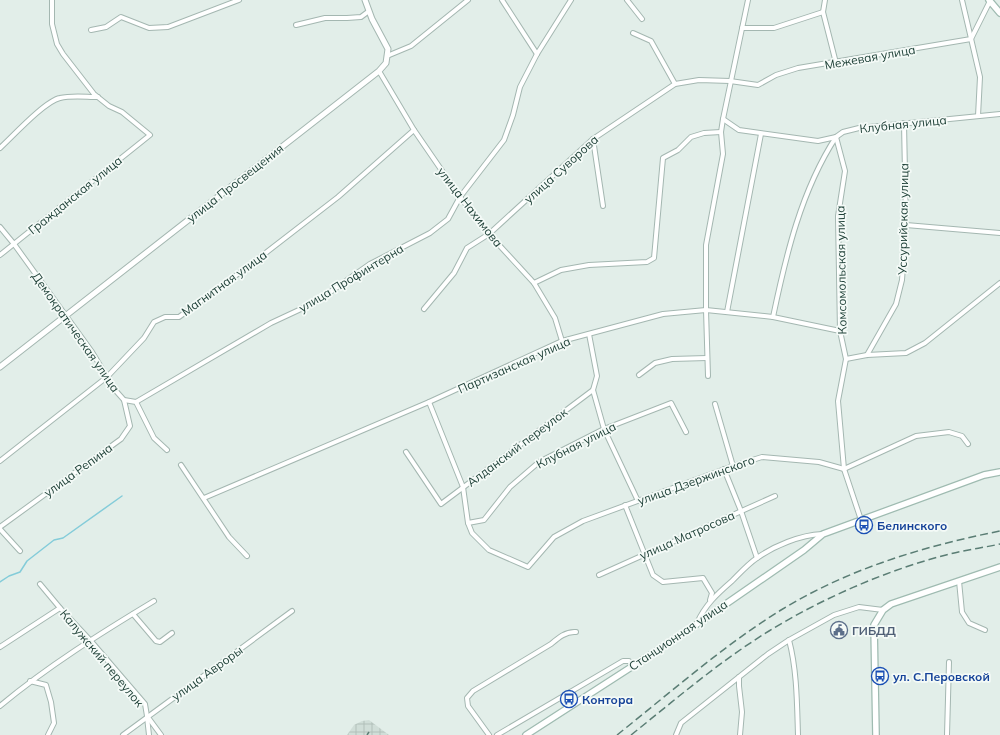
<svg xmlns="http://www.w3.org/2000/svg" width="1000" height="735" font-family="Mulish,sans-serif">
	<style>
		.industrial { fill: url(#industrial-grid) }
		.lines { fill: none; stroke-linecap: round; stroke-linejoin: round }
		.stream { stroke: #84ccd9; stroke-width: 1.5 }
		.minor-casing { stroke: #a4b7b1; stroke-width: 6 }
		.tertiary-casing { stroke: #a4b7b1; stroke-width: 7 }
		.secondary-casing { stroke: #9fbbb1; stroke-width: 8 }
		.minor { stroke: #fff; stroke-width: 4 }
		.tertiary { stroke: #fff; stroke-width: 5 }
		.secondary { stroke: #fff; stroke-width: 5.5 }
		.rail { stroke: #5a7d74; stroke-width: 1.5; stroke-dasharray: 8 4; stroke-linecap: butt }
		.labels { text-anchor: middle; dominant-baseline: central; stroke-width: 3.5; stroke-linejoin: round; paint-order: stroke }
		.street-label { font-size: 12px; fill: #204239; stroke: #f4faf7 }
		.transit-label { font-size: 12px; font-weight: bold; fill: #164399; stroke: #f4faf7; text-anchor: start }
		.service-label { font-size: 12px; font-weight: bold; fill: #4e5e75; stroke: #f4faf7; text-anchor: start }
	</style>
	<defs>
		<pattern id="industrial-grid" width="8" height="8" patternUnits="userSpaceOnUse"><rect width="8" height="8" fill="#d0ded8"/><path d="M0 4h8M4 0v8" fill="none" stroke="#b2c0ba"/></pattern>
	</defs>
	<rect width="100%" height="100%" fill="#e2eee9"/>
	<polygon class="industrial" points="369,720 389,735 347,735 354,725 362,721"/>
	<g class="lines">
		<polyline class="stream" points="0,582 9,576 20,572 27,561 54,540 63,538 122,496"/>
		<g class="minor-casing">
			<g id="minor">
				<polyline points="502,0 537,54"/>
				<polyline points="627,0 642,19"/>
				<polyline points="825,0 823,12 836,63"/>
				<polyline points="962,0 980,77 978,116"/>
				<polyline points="296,25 325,18 347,18 361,17 369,11"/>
				<polyline points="742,28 774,28 823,12"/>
				<polyline points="91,30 106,27 121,17 149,28 168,27 239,0"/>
				<polyline points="633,33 651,41 675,84"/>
				<polyline points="387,56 411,46 468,0"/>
				<polyline points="379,71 414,130 460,197 489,234 534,283 555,318 562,341"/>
				<polyline points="723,119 739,130 818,141 836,137 843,132 859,128 1000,114"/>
				<polyline points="836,137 845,171 838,216 840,331 846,359 838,401 844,469 861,520"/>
				<polyline points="593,139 603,206"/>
				<path d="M0 148C13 136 45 101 60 98 72 95 86 97 98 97"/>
				<polyline points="906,225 1000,233"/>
				<polyline points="0,227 14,244 92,352 107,377 108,382 124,400 136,402 154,438 167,450"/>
				<polyline points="0,255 150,135 122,112 109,106 94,94 63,54 57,44 52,24 52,0"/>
				<polyline points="534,283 561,270 589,265 647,262 654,258 663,158 678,150 691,137 704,133 721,132"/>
				<polyline points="424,309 454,273 467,248 489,234 593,139 675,84 699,80 730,81 758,85 776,75 798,68 971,39 990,1"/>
				<polyline points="727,312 761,134"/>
				<path d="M773 317C786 255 801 191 836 137"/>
				<polyline points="589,334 597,376 593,390 604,429 638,501"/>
				<polyline points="867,355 896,304 902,280 906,225 904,123"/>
				<polyline points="846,359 867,355 906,353 925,343 1000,283"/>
				<polyline points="639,375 655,363 672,359 707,358"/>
				<polyline points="708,376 706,310 706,245 723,154 721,132 723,119 748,0"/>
				<polyline points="136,402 271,323 316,302 370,264 430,233 448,219 460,197 504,140 513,115 520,87 537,54 571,0"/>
				<polyline points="429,402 463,487 468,523 472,533 489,550 528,567 554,537 583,521 733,466 762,457 819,462 844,469 916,436 949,432 962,436 968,444"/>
				<polyline points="715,404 733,466"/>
				<polyline points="406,452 441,504 593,390"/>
				<polyline points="0,461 107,377 144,338 154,322 165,317 179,317 250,265 338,197 414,130"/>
				<polyline points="181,465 229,537 247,556"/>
				<polyline points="724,469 741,511 757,558"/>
				<polyline points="204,498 429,402 562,341 663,314 706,310 773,317 840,331"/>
				<polyline points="625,505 653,575 663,582 703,578 712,593 710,600"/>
				<polyline points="468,523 484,520 510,487 539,462 604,429 671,403 686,432"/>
				<polyline points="0,527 121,439 130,426 124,400"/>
				<polyline points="0,529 20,551"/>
				<polyline points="599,575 775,496"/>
				<polyline points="959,581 962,612 969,623 985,630"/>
				<polyline points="40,584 60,608 90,640 145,704 147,716 161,735"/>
				<polyline points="133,614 156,641 160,642 172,633"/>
				<path d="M697 623C705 605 717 594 732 581 740 573 748 564 757 558 774 546 800 535 822 534"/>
				<path d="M789 640C797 670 797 704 798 735"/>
				<polyline points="0,647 60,608"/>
				<polyline points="739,677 739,686 742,712 740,735"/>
				<polyline points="30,681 46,685 51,702 54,723 48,735"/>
				<path d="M0 706C48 666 101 633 154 601"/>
				<polyline points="147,717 149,735"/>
				<polyline points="123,735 292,611"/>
				<path d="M489 735 468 706 467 698 473 691 551 644C558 638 566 631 576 632"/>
				<polyline points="497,735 623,661 629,661 633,666"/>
				<polyline points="676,735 681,723 768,654 789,640 834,615 859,607 883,610"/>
				<polyline points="947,735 949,662"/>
			</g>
		</g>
		<g class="tertiary-casing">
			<polyline id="tertiary" points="0,367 379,71 386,63 388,49 372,19 365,0"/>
		</g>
		<g class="secondary-casing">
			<g id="secondary">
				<polyline points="989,0 1000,13"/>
				<polyline points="526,735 684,633 804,550 823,534 984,475 1000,472"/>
				<polyline points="876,735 874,625 883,610 891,604 1000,567"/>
			</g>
		</g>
		<use href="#minor" class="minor"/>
		<use href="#tertiary" class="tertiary"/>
		<use href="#secondary" class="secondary"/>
		<g class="rail">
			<polyline points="367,735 369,732"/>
			<path d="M617 735C671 692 723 646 781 610 848 569 924 546 1000 531"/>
			<path d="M631 735C676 699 720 661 769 631 821 599 887 570 946 555 964 550 982 548 1000 544"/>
		</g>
	</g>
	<defs>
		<g id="bus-ring" transform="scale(0.9)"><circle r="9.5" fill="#f4faf7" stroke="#1a4fb4" stroke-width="1.5"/><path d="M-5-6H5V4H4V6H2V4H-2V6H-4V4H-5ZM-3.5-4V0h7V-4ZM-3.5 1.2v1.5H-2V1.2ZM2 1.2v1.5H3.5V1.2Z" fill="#1a4fb4"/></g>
		<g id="civic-ring" transform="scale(0.9)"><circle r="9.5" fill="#f4faf7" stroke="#5c6f8a" stroke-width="1.5"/><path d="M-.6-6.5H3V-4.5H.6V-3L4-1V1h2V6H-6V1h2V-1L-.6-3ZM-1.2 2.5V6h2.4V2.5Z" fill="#5c6f8a"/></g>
	</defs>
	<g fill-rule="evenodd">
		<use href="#bus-ring" x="864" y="525"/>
		<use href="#civic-ring" x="839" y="630"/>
		<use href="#bus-ring" x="880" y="676"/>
		<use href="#bus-ring" x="569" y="699"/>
	</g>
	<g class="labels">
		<g class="street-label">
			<text transform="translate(870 57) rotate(-10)">Межевая улица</text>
			<text transform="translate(903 124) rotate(-6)">Клубная улица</text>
			<text transform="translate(561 169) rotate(-42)">улица Суворова</text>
			<text transform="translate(235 183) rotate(-38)">улица Просвещения</text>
			<text transform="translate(75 195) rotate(-39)">Гражданская улица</text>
			<text transform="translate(470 207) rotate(52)">улица Нахимова</text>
			<text transform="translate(903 219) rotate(-89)">Уссурийская улица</text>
			<text transform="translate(841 270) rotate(-91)">Комсомольская улица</text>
			<text transform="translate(351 278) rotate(-31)">улица Профинтерна</text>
			<text transform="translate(224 283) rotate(-36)">Магнитная улица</text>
			<text transform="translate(76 332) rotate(55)">Демократическая улица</text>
			<text transform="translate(514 365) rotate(-24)">Партизанская улица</text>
			<text transform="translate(576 445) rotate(-27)">Клубная улица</text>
			<text transform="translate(517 447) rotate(-37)">Алданский переулок</text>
			<text transform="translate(78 470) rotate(-36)">улица Репина</text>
			<text transform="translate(696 480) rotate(-20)">улица Дзержинского</text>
			<text transform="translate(687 535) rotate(-24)">улица Матросова</text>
			<text transform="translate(678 635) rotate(-34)">Станционная улица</text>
			<text transform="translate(102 658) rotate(50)">Калужский переулок</text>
			<text transform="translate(207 673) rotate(-36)">улица Авроры</text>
		</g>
		<g class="transit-label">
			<text x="877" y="525">Белинского</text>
			<text x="893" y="676">ул. С.Перовской</text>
			<text x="582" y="699">Контора</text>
		</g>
		<g class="service-label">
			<text x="852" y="630">ГИБДД</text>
		</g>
	</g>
</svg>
